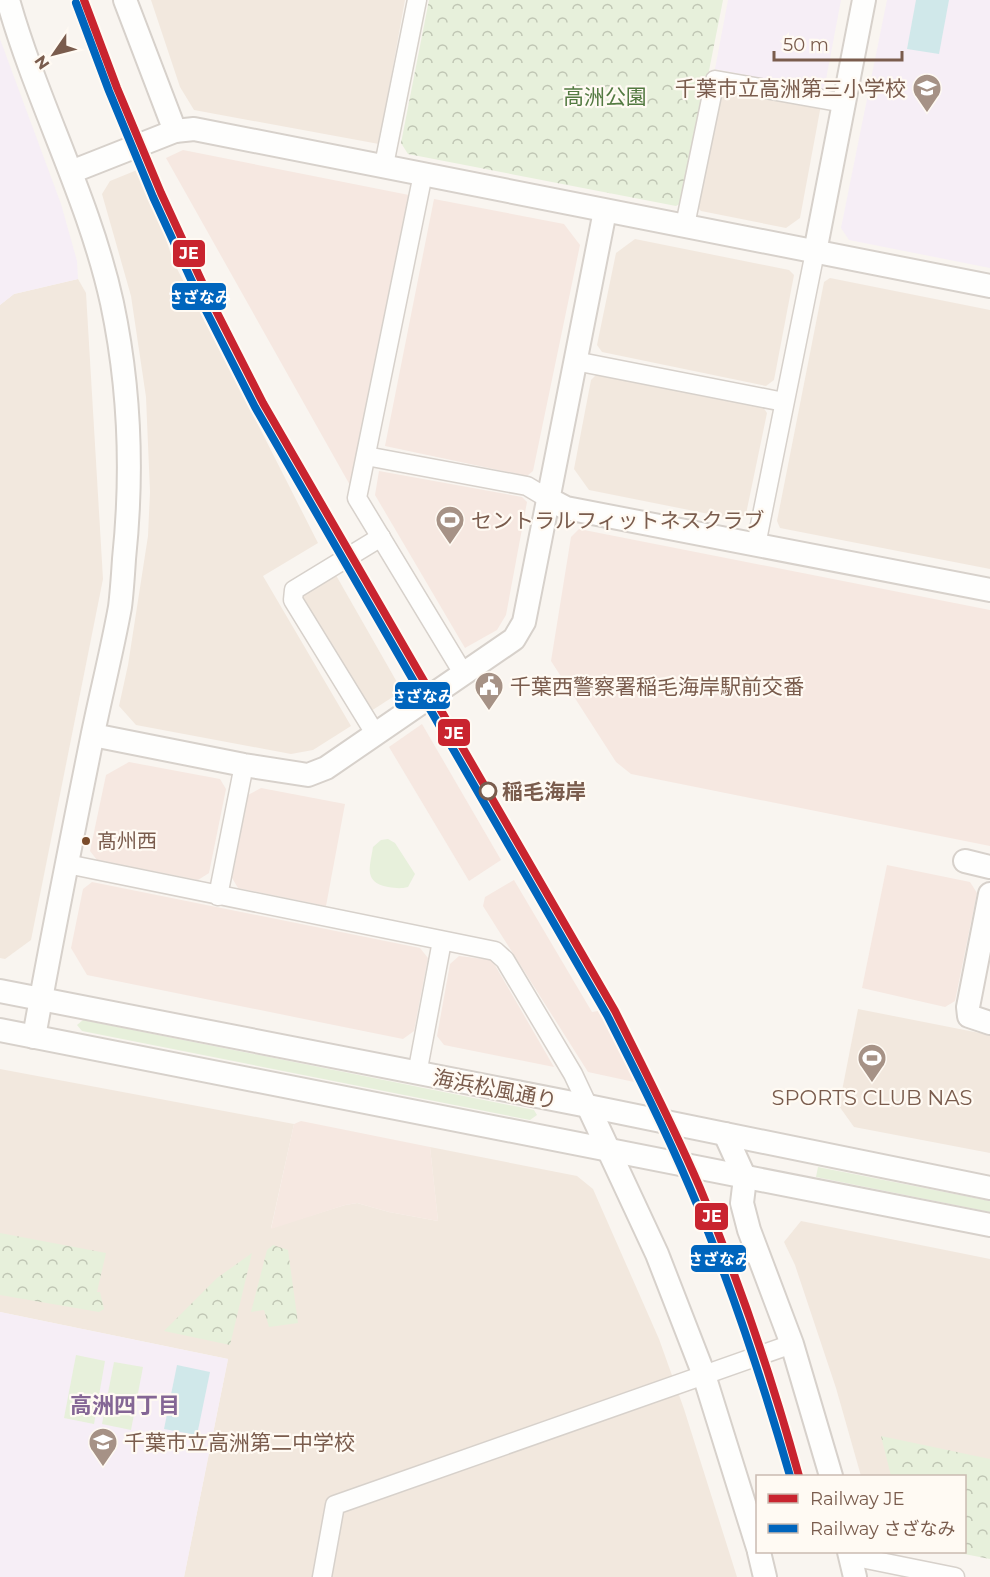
<svg xmlns="http://www.w3.org/2000/svg" width="990" height="1577" font-family="Montserrat,'Noto Sans JP',sans-serif">
	<style>
		.residential { fill: #f2e8de }
		.commercial { fill: #f6e8e1 }
		.education { fill: #f6eef6 }
		.grass { fill: #e7f0db }
		.park { fill: url(#park-crowns) }
		.water { fill: #d0e8ea }
		.lines { fill: none; stroke-linecap: round; stroke-linejoin: round }
		.minor-casing { stroke: #d7d1cb; stroke-width: 21 }
		.tertiary-casing { stroke: #d7d1cb; stroke-width: 26 }
		.minor { stroke: #fefefd; stroke-width: 18 }
		.tertiary { stroke: #fefefd; stroke-width: 22 }
		.rail-1-casing { stroke: #fffaf3; stroke-width: 12 }
		.rail-2-casing { stroke: #fffaf3; stroke-width: 12 }
		.rail-1 { stroke: #c9242f; stroke-width: 8 }
		.rail-2 { stroke: #0065bd; stroke-width: 8 }
		.stop-dot { fill: #fffaf3; stroke: #7a5c4d; stroke-width: 3 }
		.bus-dot { fill: #7a4b2a; stroke: #fffaf3; stroke-width: 2 }
		.labels { text-anchor: middle; dominant-baseline: central; stroke-width: 4.5; stroke-linejoin: round; paint-order: stroke }
		.bus-label { font-size: 20px; fill: #7a5c4d; stroke: #fffaf3; text-anchor: start }
		.poi-label { font-size: 21px; fill: #7a5c4d; stroke: #fffaf3; text-anchor: start }
		.park-label { font-size: 21px; fill: #537a41; stroke: #fffaf3 }
		.stop-label { font-size: 21px; font-weight: bold; fill: #7a5c4d; stroke: #fffaf3; text-anchor: start }
		.street-label { font-size: 21px; fill: #7a5c4d; stroke: #fffaf3 }
		.neighbourhood-label { font-size: 22px; font-weight: bold; fill: #846695; stroke: #fffaf3 }
		.line-badge { stroke: #fffaf3; stroke-width: 2 }
		.badge-label { font-size: 16px; text-anchor: middle; font-weight: bold; fill: #fff }
	</style>
	<defs>
		<pattern id="park-crowns" width="20" height="18" patternUnits="userSpaceOnUse" patternTransform="scale(1.5)"><rect width="20" height="18" fill="#e7f0db"/><path d="M2 6a3 3 0 1 1 6 0M12 15a3 3 0 1 1 6 0" fill="none" stroke="#c0c6b4"/></pattern>
	</defs>
	<rect width="100%" height="100%" fill="#f9f5f0"/>
	<g class="residential">
		<polygon points="151,0 405,0 379,144 194,110 180,87"/>
		<polygon points="726,88 821,105 800,218 786,228 701,211 697,207 718,93"/>
		<polygon points="142,168 174,263 240,389 318,543 263,576 351,726 313,750 291,754 136,725 119,706 128,665 148,536 150,492 146,397 131,296 102,194 110,181"/>
		<polygon points="635,239 789,270 794,275 774,380 766,386 602,352 597,345 616,253"/>
		<polygon points="830,278 990,310 990,569 780,528 777,521 824,282"/>
		<polygon points="78,279 86,293 103,579 31,940 5,959 0,958 0,305 14,294"/>
		<polygon points="596,375 763,407 767,413 746,514 739,520 589,490 574,469 591,380"/>
		<polygon points="333,570 402,691 371,711 301,595"/>
		<polygon points="858,1009 990,1035 990,1153 854,1127 839,1106"/>
		<polygon points="0,1069 294,1124 271,1228 345,1205 357,1203 389,1212 438,1221 430,1147 577,1176 593,1189 659,1339 684,1409 737,1577 184,1577 228,1359 0,1312"/>
		<polygon points="801,1221 990,1259 990,1558 964,1552 964,1476 861,1476 836,1388 795,1265 784,1242"/>
	</g>
	<g class="commercial">
		<polygon points="183,150 409,195 351,487 166,158"/>
		<polygon points="434,199 564,224 580,245 533,471 527,476 385,446"/>
		<polygon points="379,471 522,497 527,502 506,615 497,630 465,648 375,495"/>
		<polygon points="579,529 990,610 990,846 631,774 616,762 551,661 571,537"/>
		<polygon points="422,724 501,860 469,881 389,747"/>
		<polygon points="129,762 220,779 226,789 209,873 198,880 97,860 90,851 106,775"/>
		<polygon points="261,788 345,804 326,906 238,888 232,878 248,795"/>
		<polygon points="887,865 970,882 977,893 955,1001 945,1007 862,988"/>
		<polygon points="514,880 592,1012 610,1009 648,1085 588,1072 483,906 485,897"/>
		<polygon points="92,882 420,948 428,958 414,1031 403,1039 87,975 71,948 83,889"/>
		<polygon points="459,956 492,960 554,1067 444,1045 437,1036 450,964"/>
		<polygon points="301,1121 430,1147 438,1221 389,1212 357,1203 345,1205 271,1229 294,1124"/>
	</g>
	<g class="education">
		<polygon points="728,0 841,0 824,90 715,69"/>
		<polygon points="887,0 990,0 990,268 849,240 841,228"/>
		<polygon points="0,39 61,204 77,261 78,279 14,294 0,305"/>
		<polygon points="0,1312 228,1359 184,1577 0,1577"/>
	</g>
	<g class="grass">
		<path d="M388 839 395 843 415 874 408 887C400 889 396 888 388 887 363 882 370 867 373 847L381 840Z"/>
		<polygon points="83,1020 534,1110 537,1115 530,1120 82,1031 77,1025"/>
		<polygon points="818,1167 990,1201 990,1212 816,1177"/>
		<polygon points="76,1355 105,1361 94,1424 64,1418"/>
		<polygon points="114,1362 143,1367 131,1430 102,1424"/>
	</g>
	<g class="park">
		<polygon points="429,0 723,0 683,202 676,206 408,154 401,143"/>
		<polygon points="0,1233 106,1253 97,1292 100,1292 104,1309 99,1312 0,1295"/>
		<polygon points="273,1245 288,1250 298,1323 269,1327 264,1310 251,1312 267,1250"/>
		<polygon points="252,1253 230,1345 164,1331 217,1278"/>
		<polygon points="881,1436 990,1459 990,1559 954,1552 964,1552 964,1476 891,1476"/>
	</g>
	<g class="water">
		<polygon points="916,0 949,0 939,54 907,49"/>
		<polygon points="177,1365 210,1372 197,1435 164,1429"/>
	</g>
	<g class="lines">
		<g class="minor-casing">
			<g id="minor">
				<polyline points="384,165 417,0"/>
				<polyline points="423,174 357,498 463,673"/>
				<polyline points="685,225 715,80 844,103"/>
				<polyline points="575,361 784,402"/>
				<polyline points="366,456 527,486 547,498"/>
				<polyline points="756,545 815,252"/>
				<polyline points="376,735 293,600 294,590 381,537"/>
				<polyline points="67,864 495,951 505,960 573,1074 588,1106"/>
				<polyline points="218,896 244,765"/>
				<polyline points="417,1074 442,941"/>
				<polyline points="851,1556 955,1577"/>
				<polyline points="322,1577 335,1505 792,1344"/>
			</g>
		</g>
		<g class="tertiary-casing">
			<g id="tertiary">
				<path d="M8 0C37 103 89 198 112 303 130 388 133 473 124 559 123 575 122 591 120 607 112 651 101 694 92 738 72 837 52 937 34 1037"/>
				<polyline points="125,0 175,131"/>
				<polyline points="71,172 175,131 194,129 990,286"/>
				<polyline points="815,252 864,0"/>
				<polyline points="547,498 566,508 990,590"/>
				<polyline points="93,735 244,765 308,775 326,768 514,639 524,622 605,211"/>
				<polyline points="965,861 990,867"/>
				<polyline points="990,894 968,1007 969,1016 990,1023"/>
				<polyline points="0,991 588,1106 990,1188"/>
				<polyline points="0,1030 990,1225"/>
				<polyline points="588,1106 657,1254 704,1375 758,1548"/>
				<polyline points="725,1134 745,1178 742,1203 749,1230 792,1344 831,1476"/>
				<polyline points="759,1552 765,1577"/>
				<polyline points="849,1552 855,1577"/>
			</g>
		</g>
		<use href="#minor" class="minor"/>
		<use href="#tertiary" class="tertiary"/>
		<g class="rail-1-casing">
			<path id="rail-1" d="M84 0 117 88 161 193 208 295 263 403 615 1011C644 1069 674 1127 700 1188 739 1281 772 1378 799 1476"/>
		</g>
		<g class="rail-2-casing">
			<path id="rail-2" d="M76 3 109 91 153 197 200 299 255 407 607 1015C636 1072 665 1129 690 1188 730 1281 762 1379 790 1476"/>
		</g>
		<use href="#rail-1" class="rail-1"/>
		<use href="#rail-2" class="rail-2"/>
	</g>
	<defs>
		<g id="school-pin" transform="scale(1.5)"><path d="M0 17L-7.5 6A9.5 9.5 0 1 1 7.5 6Z" fill="#a69286" stroke="#fffaf3"/><path d="M0-5L7-2L0 1L-7-2ZM-4 1L0 2.5L4 1V4Q0 6-4 4Z" fill="#fff"/></g>
		<g id="stadium-pin" transform="scale(1.5)"><path d="M0 17L-7.5 6A9.5 9.5 0 1 1 7.5 6Z" fill="#a69286" stroke="#fffaf3"/><path d="M0-5a6.5 5 0 1 0 0 10a6.5 5 0 1 0 0-10ZM-3.5-1.8h7v3.6h-7Z" fill="#fff"/></g>
		<g id="civic-pin" transform="scale(1.5)"><path d="M0 17L-7.5 6A9.5 9.5 0 1 1 7.5 6Z" fill="#a69286" stroke="#fffaf3"/><path d="M-.6-6.5H3V-4.5H.6V-3L4-1V1h2V6H-6V1h2V-1L-.6-3ZM-1.2 2.5V6h2.4V2.5Z" fill="#fff"/></g>
	</defs>
	<g fill-rule="evenodd">
		<use href="#school-pin" x="927" y="88"/>
		<use href="#stadium-pin" x="450" y="520"/>
		<use href="#civic-pin" x="489" y="686"/>
		<use href="#stadium-pin" x="872" y="1058"/>
		<use href="#school-pin" x="103" y="1442"/>
	</g>
	<circle class="stop-dot" cx="488" cy="791" r="8"/>
	<circle class="bus-dot" cx="86" cy="841" r="5"/>
	<g class="labels">
		<g class="bus-label">
			<text x="97" y="841">髙州西</text>
		</g>
		<g class="poi-label">
			<text x="906" y="88" text-anchor="end">千葉市立高洲第三小学校</text>
			<text x="471" y="520">セントラルフィットネスクラブ</text>
			<text x="510" y="686">千葉西警察署稲毛海岸駅前交番</text>
			<text x="872" y="1097" text-anchor="middle">SPORTS CLUB NAS</text>
			<text x="124" y="1442">千葉市立高洲第二中学校</text>
		</g>
		<g class="park-label">
			<text x="605" y="96">高洲公園</text>
		</g>
		<g class="stop-label">
			<text x="502" y="791">稲毛海岸</text>
		</g>
		<g class="street-label">
			<text transform="translate(495 1089) rotate(11)">海浜松風通り</text>
		</g>
		<g class="neighbourhood-label">
			<text x="125" y="1405">高洲四丁目</text>
		</g>
	</g>
	<g class="line-badge">
		<rect x="172" y="239" width="34" height="29" rx="6" fill="#c9242f"/>
		<rect x="171" y="282" width="56" height="29" rx="6" fill="#0065bd"/>
		<rect x="394" y="681" width="57" height="29" rx="6" fill="#0065bd"/>
		<rect x="437" y="718" width="34" height="29" rx="6" fill="#c9242f"/>
		<rect x="694" y="1202" width="35" height="29" rx="6" fill="#c9242f"/>
		<rect x="690" y="1244" width="57" height="29" rx="6" fill="#0065bd"/>
	</g>
	<g class="badge-label">
		<text x="189" y="259">JE</text>
		<text x="199" y="303">さざなみ</text>
		<text x="422" y="702">さざなみ</text>
		<text x="454" y="739">JE</text>
		<text x="712" y="1222">JE</text>
		<text x="719" y="1265">さざなみ</text>
	</g>
	<rect x="756" y="1475" width="210" height="78" fill="#fffaf3" stroke="#cabbb1" stroke-width="1.5"/>
	<rect x="768" y="1494" width="30" height="9" fill="#c9242f" stroke="#cabbb1" stroke-width="1.5"/>
	<text x="810" y="1505" font-size="18" fill="#7a5c4d">Railway JE</text>
	<rect x="768" y="1524" width="30" height="9" fill="#0065bd" stroke="#cabbb1" stroke-width="1.5"/>
	<text x="810" y="1535" font-size="18" fill="#7a5c4d">Railway さざなみ</text>
	<g transform="translate(54 54) rotate(235)" stroke="#fffaf3" stroke-width="4.5" paint-order="stroke">
	<path d="M0-4.5L10 22L0 15L-10 22Z" fill="#7a5c4d"/>
	<text y="-9" font-size="16" font-weight="bold" text-anchor="middle" fill="#7a5c4d">N</text>
	</g>
	<path d="M774 51v9h128v-9" fill="none" stroke="#7a5c4d" stroke-width="3"/>
	<text x="783" y="51" font-size="18" fill="#7a5c4d" stroke="#fffaf3" stroke-width="4.5" paint-order="stroke">50 m</text>
</svg>
